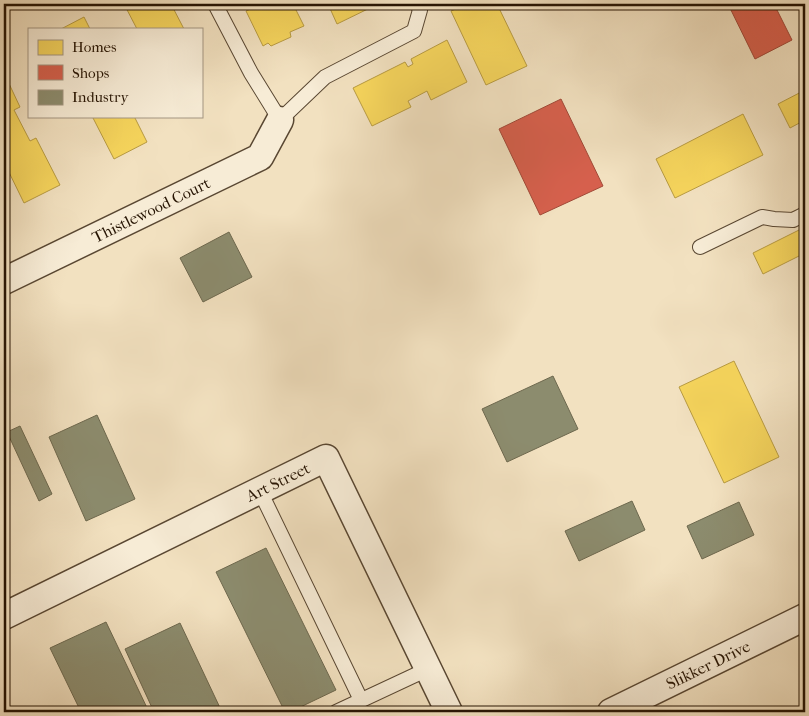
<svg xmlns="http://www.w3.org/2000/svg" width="809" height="716" font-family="'IM FELL French Canon',serif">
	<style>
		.homes { fill: #f6d55c; stroke: #b89b41 }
		.shops { fill: #d6604d; stroke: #a14937 }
		.industry { fill: #8c8c6e; stroke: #6d684e }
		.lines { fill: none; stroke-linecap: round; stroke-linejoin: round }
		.service-casing { stroke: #594732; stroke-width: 16 }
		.minor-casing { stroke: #594732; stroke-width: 29 }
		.service { stroke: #f7ecd6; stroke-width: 14 }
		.minor { stroke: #f7ecd6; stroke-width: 26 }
		.labels { text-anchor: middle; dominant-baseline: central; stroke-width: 5; stroke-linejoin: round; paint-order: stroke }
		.street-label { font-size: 16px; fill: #261403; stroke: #f7ecd6 }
	</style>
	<rect width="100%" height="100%" fill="#f2e1c0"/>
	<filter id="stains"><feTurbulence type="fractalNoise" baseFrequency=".004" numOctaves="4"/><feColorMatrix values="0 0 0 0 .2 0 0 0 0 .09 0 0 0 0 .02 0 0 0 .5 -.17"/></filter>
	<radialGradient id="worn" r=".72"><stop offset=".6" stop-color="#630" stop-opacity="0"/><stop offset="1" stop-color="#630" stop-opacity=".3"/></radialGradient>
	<g class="homes">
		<polygon points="124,4 171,4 184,29 137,29"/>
		<polygon points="253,4 293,4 304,26 290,32 291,37 271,46 268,43 263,46 246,11 255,7"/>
		<polygon points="328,4 375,4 376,5 337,24"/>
		<polygon points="456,4 497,4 527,66 486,85 451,11 458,8"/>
		<polygon points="84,17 90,29 61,29"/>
		<polygon points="447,40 467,82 431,100 427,91 408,101 411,107 372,126 353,88 405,62 408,67 413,64 411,59"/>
		<polygon points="4,73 20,107 14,110 30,141 36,138 60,185 24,203 4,162"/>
		<polygon points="805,90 805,120 790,128 778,104"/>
		<polygon points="743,114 763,155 675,198 656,159"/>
		<polygon points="92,116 134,116 147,142 114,159"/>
		<polygon points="805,227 805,253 763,274 753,253"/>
		<polygon points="734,361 779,457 724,483 679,387"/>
	</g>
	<g class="shops">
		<polygon points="728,4 774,4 792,40 755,59"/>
		<polygon points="561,99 603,186 540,215 499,129"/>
	</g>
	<g class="industry">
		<polygon points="229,232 252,277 203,302 180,258"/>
		<polygon points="553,376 578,429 507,462 482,409"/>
		<polygon points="97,415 135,499 86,521 49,437"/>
		<polygon points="20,426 52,494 39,501 7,432"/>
		<polygon points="632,501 645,530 579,561 565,531"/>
		<polygon points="739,502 754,535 702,559 687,526"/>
		<polygon points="266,548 336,690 290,712 285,712 216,572"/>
		<polygon points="106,622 149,712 81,712 50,648"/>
		<polygon points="180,623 222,712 154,712 125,649"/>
	</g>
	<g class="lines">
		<g class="service-casing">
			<g id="service">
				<polyline points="215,4 251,73 280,120 325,77 414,31 420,10 417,4"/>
				<polyline points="700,247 762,217 774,219 793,220 805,214"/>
				<polyline points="260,491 361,700"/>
				<polyline points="336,712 428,669"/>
			</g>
		</g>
		<g class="minor-casing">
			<g id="minor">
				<polyline points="4,281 260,157 280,120"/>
				<polyline points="4,616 326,458 449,712"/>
				<polyline points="611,712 805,617"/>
			</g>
		</g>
		<use href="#service" class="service"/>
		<use href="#minor" class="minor"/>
	</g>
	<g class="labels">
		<g class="street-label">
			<text transform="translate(151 210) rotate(-26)">Thistlewood Court</text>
			<text transform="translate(278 482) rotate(-26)">Art Street</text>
			<text transform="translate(708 665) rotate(-26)">Slikker Drive</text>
		</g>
	</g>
	<rect width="809" height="716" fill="none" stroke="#f2e1c0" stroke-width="20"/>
	<rect x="5" y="5" width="799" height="706" fill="none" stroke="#261403" stroke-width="2.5"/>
	<rect x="10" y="10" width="789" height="696" fill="none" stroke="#261403"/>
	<rect x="28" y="28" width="175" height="90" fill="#f7ecd6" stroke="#a39682"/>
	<rect x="38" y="40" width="25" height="15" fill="#f6d55c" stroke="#a39682"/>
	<text x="72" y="52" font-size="15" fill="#261403">Homes</text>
	<rect x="38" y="65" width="25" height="15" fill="#d6604d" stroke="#a39682"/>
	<text x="72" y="78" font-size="15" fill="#261403">Shops</text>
	<rect x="38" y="90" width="25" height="15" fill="#8c8c6e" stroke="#a39682"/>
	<text x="72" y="102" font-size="15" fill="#261403">Industry</text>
	<rect width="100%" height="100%" filter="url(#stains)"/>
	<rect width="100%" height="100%" fill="url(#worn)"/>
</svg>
